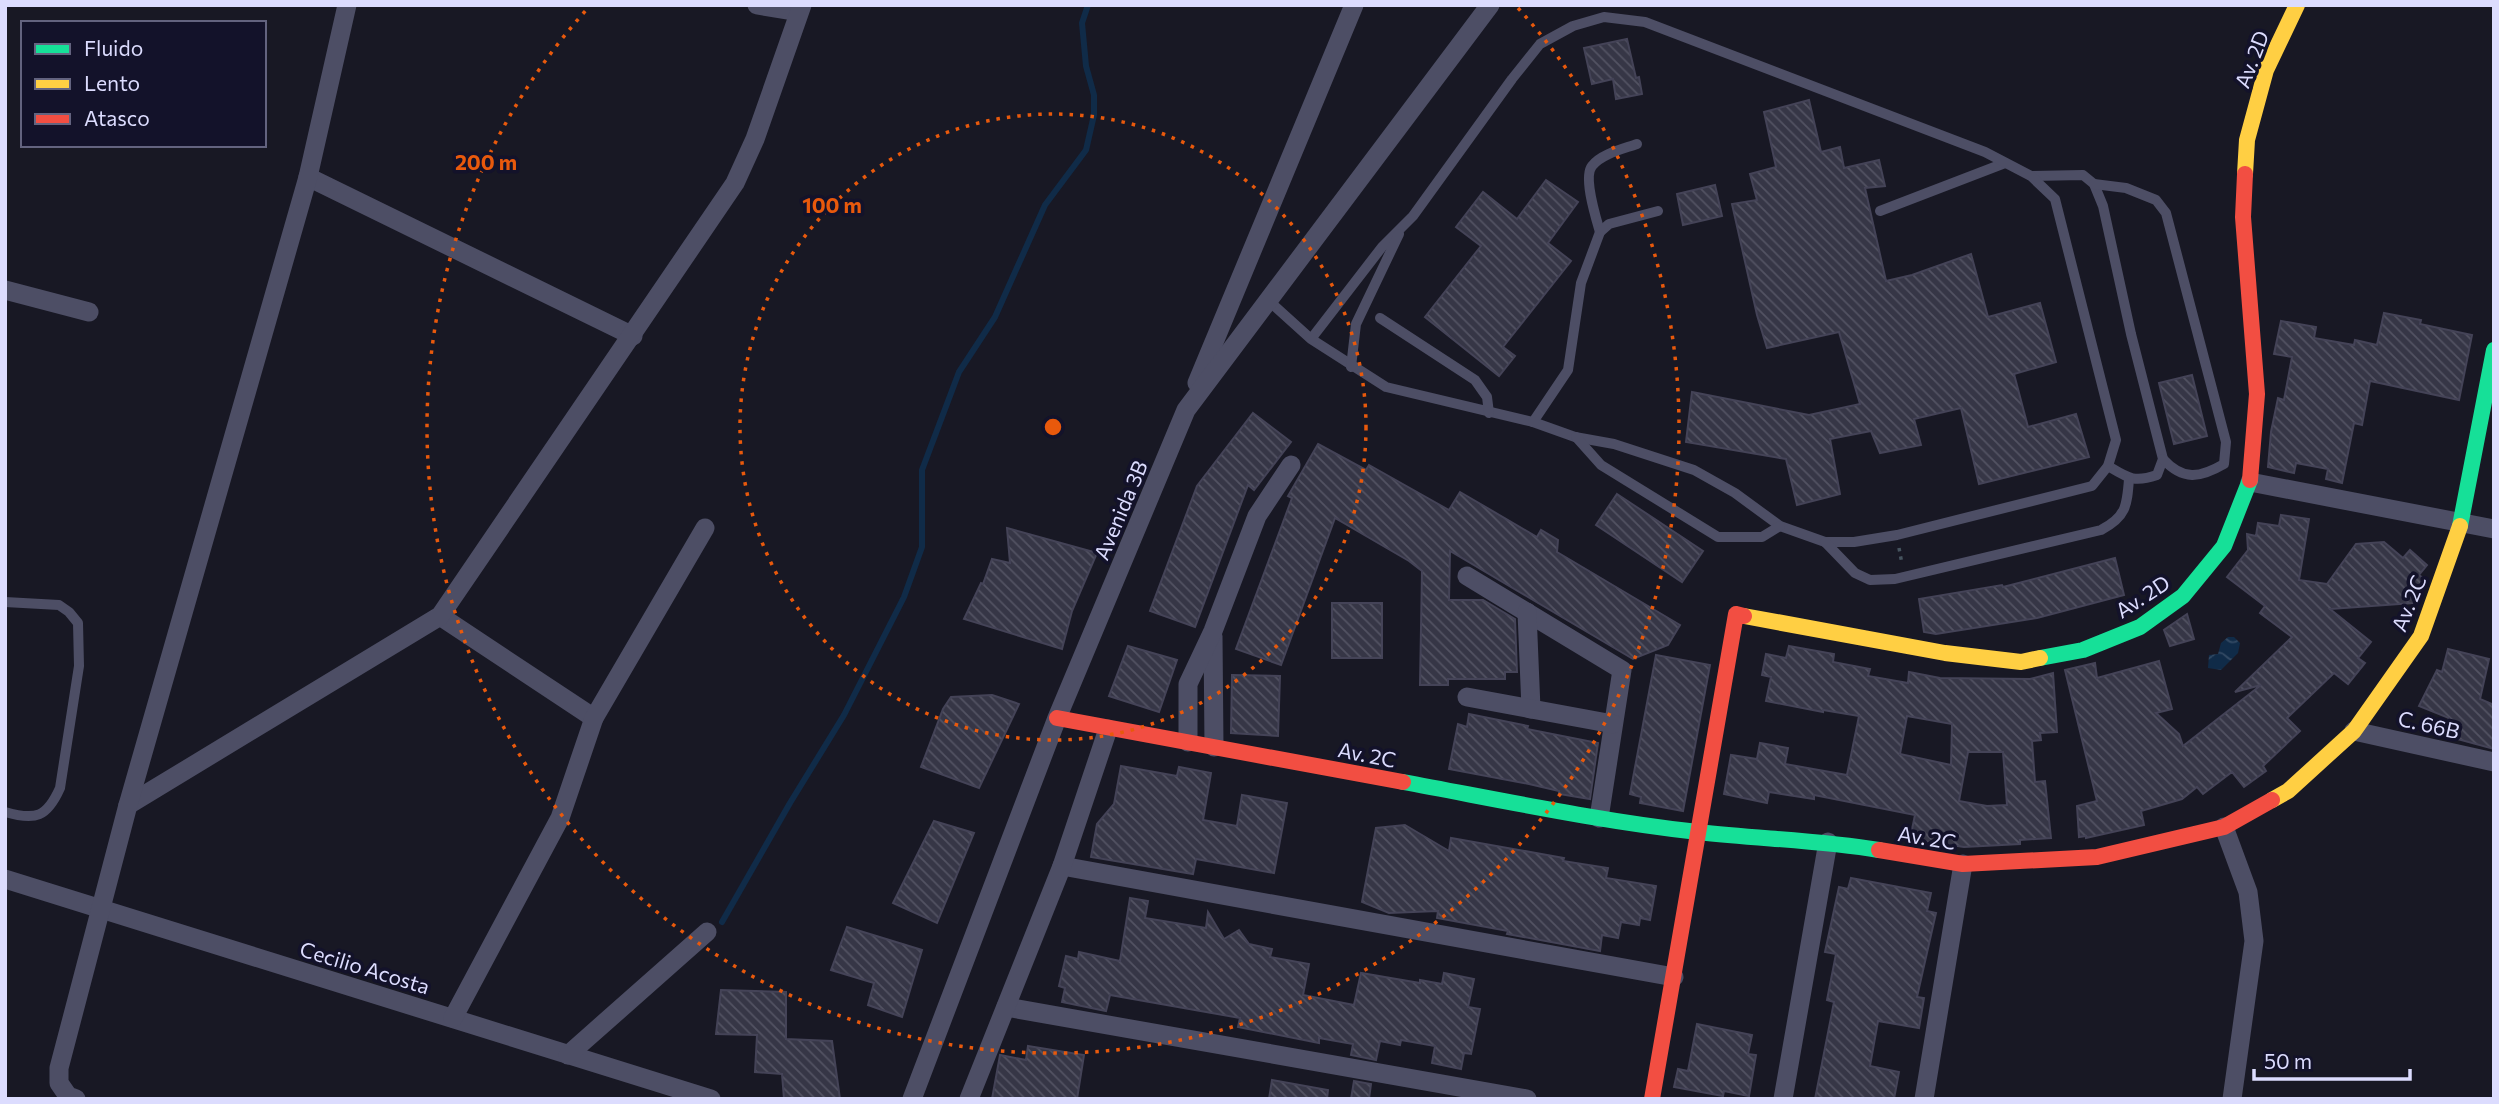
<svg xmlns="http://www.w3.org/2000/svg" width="2499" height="1104" font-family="Commissioner,sans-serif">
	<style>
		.water { fill: url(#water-waves) }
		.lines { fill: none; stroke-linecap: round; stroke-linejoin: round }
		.stream { stroke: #102b48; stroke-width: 6 }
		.building { fill: url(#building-back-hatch); stroke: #444357; stroke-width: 2; fill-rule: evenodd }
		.path { stroke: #46545f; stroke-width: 3.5; stroke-dasharray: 3.5 5; stroke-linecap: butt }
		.lane { stroke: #4d4e65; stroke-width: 10 }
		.street { stroke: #4d4e65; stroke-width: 19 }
		.fast { stroke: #16e098; stroke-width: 16 }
		.slow { stroke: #ffcf43; stroke-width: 16 }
		.jam { stroke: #f24e42; stroke-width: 16 }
		.ring { fill: none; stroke: #e8590c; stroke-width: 3.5; stroke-dasharray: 3.5 7 }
		.labels { text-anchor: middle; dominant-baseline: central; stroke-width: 7; stroke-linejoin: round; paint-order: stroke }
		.street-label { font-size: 21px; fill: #dcdcfe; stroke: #13122a }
		.centre { fill: #e8590c; stroke: #13122a; stroke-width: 3.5 }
		.ring-label { font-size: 21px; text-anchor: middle; font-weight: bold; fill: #e8590c; stroke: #13122a; stroke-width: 7; stroke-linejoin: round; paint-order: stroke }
	</style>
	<defs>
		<pattern id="water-waves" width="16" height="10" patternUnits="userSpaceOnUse" patternTransform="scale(1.75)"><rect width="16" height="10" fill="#102b48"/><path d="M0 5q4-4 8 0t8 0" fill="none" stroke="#324963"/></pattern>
		<pattern id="building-back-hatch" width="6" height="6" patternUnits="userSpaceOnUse" patternTransform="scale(1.75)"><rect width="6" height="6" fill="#363646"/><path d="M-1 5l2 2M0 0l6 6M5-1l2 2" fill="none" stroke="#525262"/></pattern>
	</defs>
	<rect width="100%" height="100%" fill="#181824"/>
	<polygon class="water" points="2228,637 2234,637 2240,643 2238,653 2221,670 2208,668 2209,655 2218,654 2221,643"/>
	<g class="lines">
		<polyline class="stream" points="722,922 790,803 844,715 904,597 922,547 922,470 959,372 995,317 1045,205 1086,150 1094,115 1094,95 1086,66 1082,23 1088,5"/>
	</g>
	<g class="building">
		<polygon points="1627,39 1636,78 1639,77 1642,94 1616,99 1613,79 1592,84 1584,48"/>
		<polygon points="1809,100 1821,152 1840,147 1844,168 1879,160 1885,186 1865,188 1886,281 1912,275 1971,254 1988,317 2040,303 2056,362 2014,374 2028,427 2076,414 2089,457 1979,484 1961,408 1914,419 1921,445 1880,453 1871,431 1830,439 1840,494 1797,505 1786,459 1686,442 1692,392 1809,415 1860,404 1839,332 1767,348 1757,315 1732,204 1757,200 1750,174 1776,167 1764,112"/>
		<polygon points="1546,180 1578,202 1548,243 1571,261 1503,347 1515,356 1499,376 1425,317 1481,246 1456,227 1483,192 1517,219"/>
		<polygon points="1715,185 1722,216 1683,225 1677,194"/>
		<polygon points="2384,313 2421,320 2420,324 2472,335 2459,400 2370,381 2362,425 2354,423 2342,483 2326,479 2328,469 2296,463 2294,473 2268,467 2271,432 2278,398 2284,400 2292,357 2274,354 2281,321 2316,327 2314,338 2354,345 2355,340 2377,345"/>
		<polygon points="2192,375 2207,436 2174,444 2159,383"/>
		<polygon points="1253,413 1291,442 1254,490 1248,485 1195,627 1150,611 1197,486"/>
		<polygon points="1318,444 1366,470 1369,465 1449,510 1460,492 1537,537 1541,530 1558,540 1557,552 1680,625 1668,645 1633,659 1450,551 1449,600 1483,600 1515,619 1517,672 1505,672 1505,679 1448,679 1448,685 1420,685 1422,571 1409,561 1335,518 1281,665 1236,649 1292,498 1288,496"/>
		<polygon points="1617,494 1703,551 1682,582 1596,525"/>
		<polygon points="2281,515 2309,519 2299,580 2327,584 2356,544 2384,542 2403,558 2410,550 2427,565 2419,575 2423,578 2413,603 2330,609 2371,642 2358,658 2365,663 2348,684 2334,673 2287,718 2300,731 2263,766 2266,771 2244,787 2232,772 2203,794 2197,787 2182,799 2141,811 2144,825 2086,838 2086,836 2079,837 2077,806 2097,801 2065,670 2095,663 2097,678 2159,661 2172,709 2156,713 2179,734 2183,746 2261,685 2235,692 2292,637 2260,613 2265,606 2227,577 2248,550 2247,534 2256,536 2258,523 2279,526"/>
		<polygon points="1007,528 1097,553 1072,611 1062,649 964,619 981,583 983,584 992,559 1010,563"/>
		<polygon points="2115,558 2124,595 2037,618 1936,634 1924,632 1919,599 2002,585 2003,587"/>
		<rect x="1332" y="603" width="50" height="55"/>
		<polygon points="2187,614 2194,639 2170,646 2164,630"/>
		<polygon points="1128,646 1177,660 1159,712 1109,696"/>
		<path d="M1789 646 1834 654 1833 662 1870 669 1868 676 1908 683 1909 672 1940 678 2030 679 2053 673 2057 732 2040 733 2041 740 2032 741 2035 782 2045 781 2051 838 2020 840V844L1964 847 1910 839 1915 815 1814 795V799L1769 792 1767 803 1724 794 1731 755 1757 759 1760 743 1788 748 1785 764 1847 775 1859 716 1823 710V712L1766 701 1771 677 1762 675 1766 654 1786 658ZM1907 716 1952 724 1951 765 1900 754ZM1968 752H2003L2007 805 1987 806 1959 801Z"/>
		<polygon points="2448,649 2489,659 2480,699 2494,705 2494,749 2443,735 2449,718 2419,706 2437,670 2442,672"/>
		<polygon points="1656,655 1710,665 1683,811 1640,803 1641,797 1630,794"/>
		<polygon points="1232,675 1280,676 1278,736 1231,733"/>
		<polygon points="992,695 1019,704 979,788 921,767 943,709 951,697"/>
		<polygon points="1469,714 1528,726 1527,729 1598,743 1590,799 1559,794 1559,791 1529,784 1449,769 1458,724 1467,727"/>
		<polygon points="1121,766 1177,776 1179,767 1211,773 1203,820 1237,826 1242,795 1287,803 1274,873 1196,859 1193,874 1091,857 1097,824 1114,804"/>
		<polygon points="934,821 974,833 937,923 893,903"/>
		<polygon points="1405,825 1449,851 1451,838 1536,853 1564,858 1563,861 1608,868 1606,878 1656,886 1650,920 1640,918 1639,925 1621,922 1618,938 1602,935 1600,951 1507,934 1508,931 1437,918 1438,911 1389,913 1362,902 1376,828"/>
		<polygon points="1851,878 1931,893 1927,911 1936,913 1917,997 1924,998 1919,1028 1878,1021 1870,1066 1899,1072 1894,1099 1815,1099 1834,1002 1827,1000 1836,954 1825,952 1839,887 1848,889"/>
		<polygon points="1130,898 1148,901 1145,918 1206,928 1208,912 1224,939 1239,930 1249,944 1272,949 1270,957 1309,964 1303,995 1354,1005 1361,973 1420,983 1420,980 1442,984 1444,973 1474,979 1468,1007 1480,1009 1471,1054 1464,1053 1461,1069 1432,1063 1435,1046 1401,1040 1400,1045 1380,1041 1376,1060 1351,1055 1353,1044 1319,1038 1319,1043 1238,1027 1240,1018 1110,995 1106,1011 1062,1002 1065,988 1059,986 1066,956 1078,959 1079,952 1120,961"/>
		<polygon points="847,927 922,950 902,1017 868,1005 874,983 831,970"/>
		<polygon points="721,990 786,992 786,1039 832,1041 840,1099 784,1099 782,1074 755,1072 757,1035 716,1034"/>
		<polygon points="1697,1024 1752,1035 1748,1054 1756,1055 1749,1096 1724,1091 1723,1096 1674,1087 1678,1069 1688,1071"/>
		<polygon points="1028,1046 1084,1055 1077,1099 992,1099 1000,1055 1026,1060"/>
		<polygon points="1272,1080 1328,1090 1327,1099 1269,1099"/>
		<polygon points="1354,1081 1371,1084 1369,1099 1351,1099"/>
	</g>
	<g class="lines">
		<polyline class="path" points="1899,548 1902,564"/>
		<g class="lane">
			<path d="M2031 176 2083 175 2094 184 2103 206 2131 334 2163 459 2157 475C2134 483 2128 478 2108 466"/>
			<path d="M2094 184 2126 188 2156 200 2166 213 2226 442 2224 464C2200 478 2183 481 2163 459"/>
			<polyline points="1880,211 2005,163"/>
			<path d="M1600 232C1596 218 1583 177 1592 166 1601 154 1623 149 1637 144"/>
			<polyline points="1269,301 1311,339 1386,387 1533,422 1575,437 1614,444 1694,470 1735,493 1780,526 1825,542 1854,542 1897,535 2092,486 2108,466 2116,440 2055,199 2031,176 1985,152 1645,22 1604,17 1573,26 1540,44 1512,79 1413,216 1382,247 1311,339"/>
			<polyline points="1380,318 1475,380 1487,397 1489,413"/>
			<polyline points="1351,367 1356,324 1399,234"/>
			<polyline points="1533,422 1568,370 1581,283 1600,232 1609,224 1658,211"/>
			<polyline points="1576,437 1601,465 1718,537 1762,537 1780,526"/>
			<path d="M1825 542 1855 573 1870 580 1895 579 2101 530C2126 517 2127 506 2129 479"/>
			<path d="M5 602 59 605 69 612 78 623 79 666 60 788C47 817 36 821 5 812"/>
		</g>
		<g class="street">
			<polyline points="757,5 799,12"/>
			<polyline points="308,177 633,336"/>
			<polyline points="5,290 89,312"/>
			<polyline points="1197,383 1354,5"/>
			<polyline points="2250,482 2494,529"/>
			<polyline points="1467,576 1622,670 1599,818"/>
			<polyline points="1527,612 1531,709"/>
			<polyline points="440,616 594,718"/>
			<polyline points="1213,636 1214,747"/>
			<polyline points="1467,697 1613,724"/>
			<polyline points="2354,731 2494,762"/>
			<polyline points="1188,742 1188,684 1213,631 1257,516 1291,465"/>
			<polyline points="128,805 440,616 735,183 755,139 802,5"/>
			<polyline points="2224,827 2248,892 2254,941 2232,1099"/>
			<polyline points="1062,866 1674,977"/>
			<polyline points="5,879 711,1099"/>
			<polyline points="1006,1007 1527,1099"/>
			<polyline points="453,1018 560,818 594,718 705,528"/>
			<polyline points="568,1055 707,932"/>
			<polyline points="76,1099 68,1096 59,1083 59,1068 128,805 308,177 347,5"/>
			<polyline points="912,1099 1057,718 1186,410 1490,5"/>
			<polyline points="969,1099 1062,866 1108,729"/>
			<polyline points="1783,1099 1828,842"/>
			<polyline points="1924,1099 1963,864"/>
		</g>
		<g class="fast">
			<polyline points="2460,526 2494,350"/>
			<polyline points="2040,658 2083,650 2140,627 2183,596 2224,546 2250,480"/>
			<path d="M1403 782C1501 800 1599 821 1698 832 1759 839 1819 840 1879 850"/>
		</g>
		<g class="slow">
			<polyline points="2245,174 2247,140 2266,70 2297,5"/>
			<polyline points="1744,616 1945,653 2021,662 2040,658"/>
			<polyline points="2272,800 2288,791 2354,731 2421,636 2460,526"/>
		</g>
		<g class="jam">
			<polyline points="2245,174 2243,217 2257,394 2250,480"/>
			<polyline points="1057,718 1403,782"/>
			<polyline points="1879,850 1963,864 2097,857 2224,827 2272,800"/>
			<polyline points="1652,1099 1736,614 1744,616"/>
		</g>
	</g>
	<g class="ring">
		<circle cx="1053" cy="427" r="313"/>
		<path d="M1518 8A626 626 0 1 1 588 8"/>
	</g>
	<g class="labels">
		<g class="street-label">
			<text transform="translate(2251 59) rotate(-69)">Av. 2D</text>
			<text transform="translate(1120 510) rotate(-67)">Avenida 3B</text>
			<text transform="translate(2142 596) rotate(-33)">Av. 2D</text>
			<text transform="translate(2408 603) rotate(-68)">Av. 2C</text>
			<text transform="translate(2429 724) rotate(13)">C. 66B</text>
			<text transform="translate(1367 754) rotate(11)">Av. 2C</text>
			<text transform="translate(1927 837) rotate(9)">Av. 2C</text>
			<text transform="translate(365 967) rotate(17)">Cecilio Acosta</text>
		</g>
	</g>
	<circle cx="1053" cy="427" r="10" class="centre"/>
	<g class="ring-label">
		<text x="486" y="170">200 m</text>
		<text x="832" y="213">100 m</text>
	</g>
	<rect width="2499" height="1104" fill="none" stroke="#dcdcfe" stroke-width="14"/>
	<rect x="21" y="21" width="245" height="126" fill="#13122a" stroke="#63637f" stroke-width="2"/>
	<rect x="35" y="44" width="35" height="10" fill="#16e098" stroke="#63637f" stroke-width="2"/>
	<text x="84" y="56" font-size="21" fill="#dcdcfe">Fluido</text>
	<rect x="35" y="79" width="35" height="10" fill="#ffcf43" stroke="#63637f" stroke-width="2"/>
	<text x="84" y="91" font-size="21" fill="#dcdcfe">Lento</text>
	<rect x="35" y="114" width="35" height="10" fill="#f24e42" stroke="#63637f" stroke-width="2"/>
	<text x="84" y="126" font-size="21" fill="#dcdcfe">Atasco</text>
	<path d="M2254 1069v10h156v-10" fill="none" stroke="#dcdcfe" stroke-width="3.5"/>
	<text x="2264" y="1069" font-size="21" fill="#dcdcfe" stroke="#13122a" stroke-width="5" paint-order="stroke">50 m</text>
</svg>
